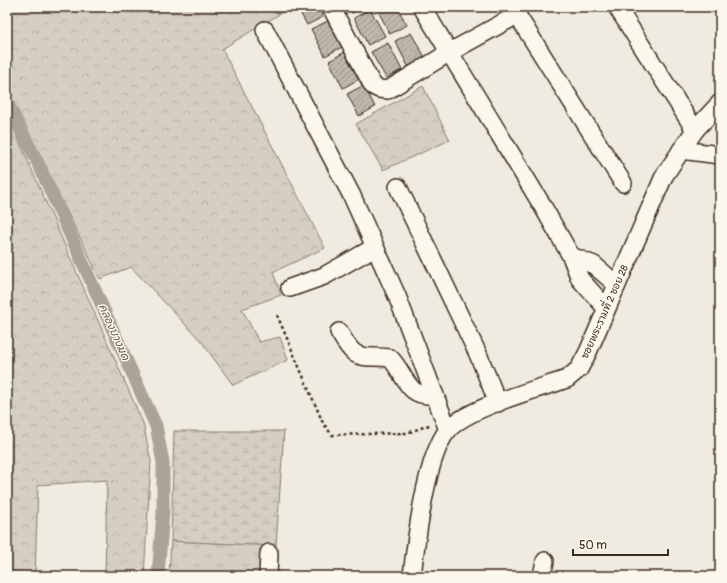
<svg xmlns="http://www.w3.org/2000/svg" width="727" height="583" font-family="Pangolin,'Playpen Sans Thai',sans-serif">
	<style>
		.grass { fill: url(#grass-tufts); stroke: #887c70 }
		.forest { fill: url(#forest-crowns); stroke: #887c70 }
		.wetland { fill: url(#wetland-marsh); stroke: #887c70 }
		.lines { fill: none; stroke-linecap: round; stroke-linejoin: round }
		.canal { stroke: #aca397; stroke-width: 13 }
		.building { fill: url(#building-hatch); stroke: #3b2a1e }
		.minor-casing { stroke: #3b2a1e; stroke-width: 20 }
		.path { stroke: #3b2a1e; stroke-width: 2.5; stroke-dasharray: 3 3; stroke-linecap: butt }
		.minor { stroke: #fbf7ec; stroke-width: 17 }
		.labels { text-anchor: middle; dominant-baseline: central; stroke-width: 3; stroke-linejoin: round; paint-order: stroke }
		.street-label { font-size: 10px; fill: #3b2a1e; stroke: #fbf7ec }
		.water-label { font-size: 11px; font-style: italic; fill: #635448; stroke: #fbf7ec }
	</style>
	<defs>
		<pattern id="grass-tufts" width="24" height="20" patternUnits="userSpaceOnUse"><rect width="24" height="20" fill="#d5cec3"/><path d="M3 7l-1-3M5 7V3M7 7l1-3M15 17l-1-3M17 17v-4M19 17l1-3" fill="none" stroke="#b8b1a7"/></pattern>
		<pattern id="forest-crowns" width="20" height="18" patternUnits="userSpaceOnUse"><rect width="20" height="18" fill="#d5cec3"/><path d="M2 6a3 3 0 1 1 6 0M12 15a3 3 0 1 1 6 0" fill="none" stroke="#b8b1a7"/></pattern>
		<pattern id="wetland-marsh" width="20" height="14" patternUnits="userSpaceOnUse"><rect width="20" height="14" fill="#d5cec3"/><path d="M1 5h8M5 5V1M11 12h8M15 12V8" fill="none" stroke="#b8b1a7"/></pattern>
		<pattern id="building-hatch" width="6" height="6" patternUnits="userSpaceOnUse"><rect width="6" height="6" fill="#c0b8ad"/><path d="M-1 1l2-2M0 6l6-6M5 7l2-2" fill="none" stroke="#9d968c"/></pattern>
	</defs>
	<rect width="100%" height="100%" fill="#f0ebe0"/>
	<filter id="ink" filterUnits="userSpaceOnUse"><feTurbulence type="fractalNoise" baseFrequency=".025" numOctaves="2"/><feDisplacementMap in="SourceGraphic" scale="8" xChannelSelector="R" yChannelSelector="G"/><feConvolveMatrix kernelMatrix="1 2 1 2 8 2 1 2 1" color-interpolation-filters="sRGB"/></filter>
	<g filter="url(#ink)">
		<polygon class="grass" points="171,541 263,545 261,576 169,576"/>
		<g class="forest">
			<polygon points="7,7 291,7 222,49 325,248 273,272 281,295 242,309 259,342 280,337 288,360 233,385 201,341 131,267 100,279 7,89"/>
			<polygon points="423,86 450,140 383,170 356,124"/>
			<polygon points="9,118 143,423 151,461 144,576 105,576 107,480 38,485 35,576 7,576 7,120"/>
		</g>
		<polygon class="wetland" points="174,431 284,431 276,546 171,541"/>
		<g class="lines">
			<polyline class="canal" points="7,102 38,163 156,426 163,462 163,512 158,576"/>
		</g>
		<g class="building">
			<polygon points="297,7 318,7 323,17 307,25"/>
			<polygon points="348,7 364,7 352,13"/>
			<polygon points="376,7 397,7 407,25 390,34"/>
			<polygon points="370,9 385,36 368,45 354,18"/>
			<polygon points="328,21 342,47 325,56 311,29"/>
			<polygon points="411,33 426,59 409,68 395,41"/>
			<polygon points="388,43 402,70 386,78 371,52"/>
			<polygon points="345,52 359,79 343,88 329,61"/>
			<polygon points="364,85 375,107 359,116 347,94"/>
		</g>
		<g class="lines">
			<g class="minor-casing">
				<g id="minor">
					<polyline points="331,7 373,86 379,89 388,90 450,52 517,15"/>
					<polyline points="422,7 542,205 571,256 580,279 606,308"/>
					<polyline points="512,7 623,183"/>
					<polyline points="617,7 695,130"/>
					<polyline points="265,30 352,196 397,296 448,430"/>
					<polyline points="681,150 720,155"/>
					<polyline points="398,187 478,354 498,403"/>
					<polyline points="571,256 594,265 617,285"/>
					<polyline points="290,288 324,276 375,247"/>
					<path d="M339 332C357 363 358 355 390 358 407 375 405 398 435 395"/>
					<polyline points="268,576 269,553"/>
					<path d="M412 576C416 541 426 455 448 430 466 408 538 389 567 379L579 369 588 352 664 176 695 130 720 103"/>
					<polyline points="542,576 545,561"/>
				</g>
			</g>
			<polyline class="path" points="277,315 323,423 332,435 407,433 432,424"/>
			<use href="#minor" class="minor"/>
		</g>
	</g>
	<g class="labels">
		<g class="street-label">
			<text transform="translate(605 312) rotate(-66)">ซอยพระรามที่ 2 ซอย 28</text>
		</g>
		<g class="water-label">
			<text transform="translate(114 332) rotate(66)">คลองบางมด</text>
		</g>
	</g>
	<rect width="727" height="583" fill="none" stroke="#fbf7ec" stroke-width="24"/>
	<rect x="12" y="12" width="703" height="559" fill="none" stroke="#3b2a1e" stroke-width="1.5" filter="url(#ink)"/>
	<path d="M573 549v6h95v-6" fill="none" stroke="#3b2a1e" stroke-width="2"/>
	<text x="579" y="549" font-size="12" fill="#3b2a1e" stroke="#fbf7ec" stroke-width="3" paint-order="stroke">50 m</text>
</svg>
